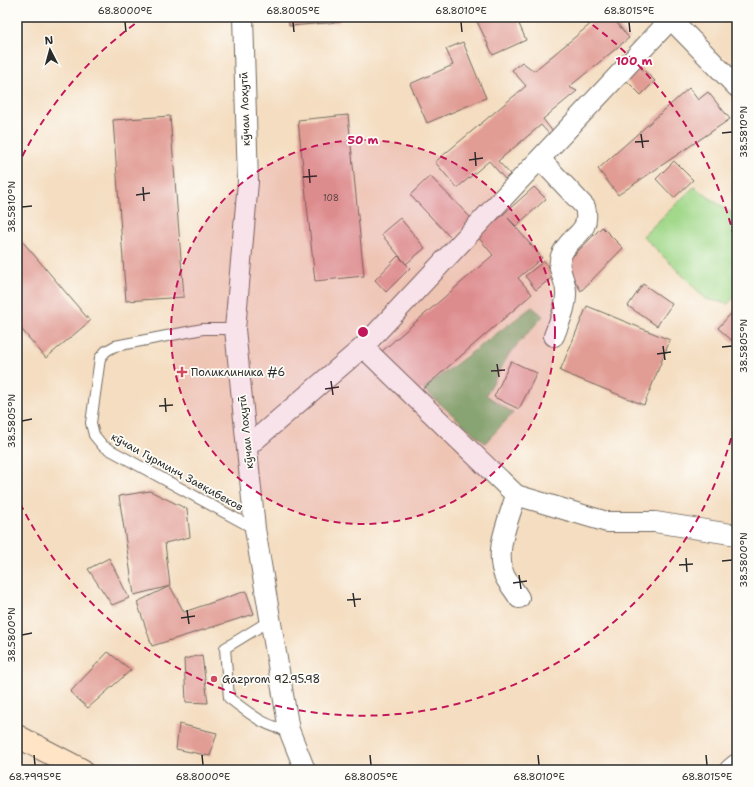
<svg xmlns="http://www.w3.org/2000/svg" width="754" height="787" font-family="'Shantell Sans',sans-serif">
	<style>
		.green { fill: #a1d88a; stroke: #66825a }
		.forest { fill: #80b876; stroke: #567250 }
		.building { fill: #e19c94 }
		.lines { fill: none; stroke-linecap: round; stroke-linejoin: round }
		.service-casing { stroke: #71695f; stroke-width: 12 }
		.minor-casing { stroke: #71695f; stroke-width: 22 }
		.tertiary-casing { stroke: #71695f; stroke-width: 24 }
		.secondary-casing { stroke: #71695f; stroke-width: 24 }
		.service { stroke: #fff; stroke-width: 10 }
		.minor { stroke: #fff; stroke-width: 20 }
		.tertiary { stroke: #fff; stroke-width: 22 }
		.secondary { stroke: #ffe4c6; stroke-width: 22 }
		.ticks { fill: none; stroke: #2b2b2b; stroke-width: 1.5 }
		.ring { fill: none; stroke: #c2185b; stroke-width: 2; stroke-dasharray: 7 5 }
		.poi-dot { fill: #d1495b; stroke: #fdfcf7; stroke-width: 1.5 }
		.labels { text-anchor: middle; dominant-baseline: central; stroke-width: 3.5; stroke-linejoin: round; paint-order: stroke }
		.number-label { font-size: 9px; fill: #584745 }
		.street-label { font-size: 11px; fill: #2b2b2b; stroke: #fdfcf7 }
		.poi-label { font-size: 11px; fill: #2b2b2b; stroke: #fdfcf7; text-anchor: start }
		.centre { fill: #c2185b; stroke: #fdfcf7; stroke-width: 2 }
		.ring-label { font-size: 12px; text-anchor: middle; font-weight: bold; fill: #c2185b; stroke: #fdfcf7; stroke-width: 3.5; stroke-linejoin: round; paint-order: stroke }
		.neatline { fill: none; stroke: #2b2b2b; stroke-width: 1.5 }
		.ticks-label { font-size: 10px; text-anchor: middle; fill: #2b2b2b }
	</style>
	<rect width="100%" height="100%" fill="#fdfcf7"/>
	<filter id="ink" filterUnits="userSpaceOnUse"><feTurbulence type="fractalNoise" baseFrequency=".025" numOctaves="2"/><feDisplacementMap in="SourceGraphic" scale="8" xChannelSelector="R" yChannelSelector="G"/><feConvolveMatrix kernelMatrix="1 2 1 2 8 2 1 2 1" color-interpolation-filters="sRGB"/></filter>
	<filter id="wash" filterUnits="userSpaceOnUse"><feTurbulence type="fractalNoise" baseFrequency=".012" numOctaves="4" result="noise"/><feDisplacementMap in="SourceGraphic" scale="16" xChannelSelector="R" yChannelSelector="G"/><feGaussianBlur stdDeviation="0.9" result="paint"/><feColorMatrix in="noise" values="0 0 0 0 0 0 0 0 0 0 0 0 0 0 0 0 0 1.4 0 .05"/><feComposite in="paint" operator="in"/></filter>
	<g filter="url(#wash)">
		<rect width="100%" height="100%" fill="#f4ddc0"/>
		<polygon class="green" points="694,187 737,217 737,294 728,304 706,299 643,236"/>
		<polygon class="forest" points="532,307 543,316 509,354 486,395 513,413 485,443 423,389"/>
		<g id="blocks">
			<g class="building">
				<polygon points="289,17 340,17 340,22 289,26"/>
				<polygon points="475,17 516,17 526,40 493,55"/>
				<polygon points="599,17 612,17 629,38 569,87 577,91 543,119 553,132 550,135 541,125 498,161 510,174 505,179 489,161 457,188 435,162 526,86 512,70 522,62 534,71"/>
				<polygon points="463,42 486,98 427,123 410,84 453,65 446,49"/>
				<polygon points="635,62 655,81 641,95 621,75"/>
				<polygon points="689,88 698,100 708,92 730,119 618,195 598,169"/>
				<polygon points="348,115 364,276 315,281 298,120"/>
				<polygon points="170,116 184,297 126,301 113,120"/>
				<polygon points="674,161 693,180 674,198 656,179"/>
				<polygon points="430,176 472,219 451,238 410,195"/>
				<polygon points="534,187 546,199 516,226 508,218 542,258 518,278 532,294 417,394 380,353 493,255 478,237"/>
				<polygon points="400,218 425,248 406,264 381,234"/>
				<polygon points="602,227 623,248 581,291 565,264"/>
				<polygon points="17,235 90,321 46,358 17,324"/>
				<polygon points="398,256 410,268 386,292 375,280"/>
				<polygon points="544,261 555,275 536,290 525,276"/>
				<polygon points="643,284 672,304 657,326 628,306"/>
				<polygon points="587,306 670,340 644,405 560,371"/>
				<polygon points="737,307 737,345 718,328"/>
				<polygon points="511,361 537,373 519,409 494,397"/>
				<polygon points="150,491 187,509 190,537 165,543 170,586 134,595 119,496"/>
				<polygon points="109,558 129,598 112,605 88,569"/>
				<polygon points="170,586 184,612 246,591 254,614 152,646 137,602"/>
				<polygon points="108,652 131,670 88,708 70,692"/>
				<polygon points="202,655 208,703 186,702 184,659"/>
				<polygon points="179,724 217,733 210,756 176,749"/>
			</g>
		</g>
	</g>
	<g filter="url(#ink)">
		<use href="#blocks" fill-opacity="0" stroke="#71695f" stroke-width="1"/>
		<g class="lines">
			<g class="service-casing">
				<g id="service">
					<polyline points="235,329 203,329 115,346 106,351 100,358 91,423 94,435 103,446 255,529"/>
					<path d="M270 623 261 626 225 648 229 698C248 712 264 727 289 730"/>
				</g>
			</g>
			<g class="minor-casing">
				<g id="minor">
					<polyline points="243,17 248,182 235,329 255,529 289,730 305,770"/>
					<polyline points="669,17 737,87"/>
					<path d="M540 159 585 207C592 235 569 234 561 256 556 270 566 279 566 292 567 307 559 322 554 336"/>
					<polyline points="363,347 516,495 607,522 655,522 737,535"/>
					<polyline points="247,447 363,347 670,20"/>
					<path d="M516 495C509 520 493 551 505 577 509 584 515 591 519 598"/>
				</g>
			</g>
			<g class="tertiary-casing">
				<polyline id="tertiary" points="731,770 737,765"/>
			</g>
			<g class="secondary-casing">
				<polyline id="secondary" points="17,736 82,770"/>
			</g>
			<use href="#service" class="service"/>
			<use href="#minor" class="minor"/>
			<use href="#tertiary" class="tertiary"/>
			<use href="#secondary" class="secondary"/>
		</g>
	</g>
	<path class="ticks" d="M125 22 126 32M293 22 294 32M461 22 462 32M629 22 630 32M722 133 732 132M641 134 643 148M635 142 649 141M475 152 476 166M469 160 483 158M309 169 310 183M303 177 317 176M143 187 144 201M136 195 150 193M22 207 32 206M663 346 665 360M722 347 732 346M657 354 671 352M497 364 499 377M491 371 505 370M331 381 333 395M325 389 339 387M165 398 166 412M159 406 173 405M22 421 32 419M686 558 687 572M722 561 732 560M679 565 693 564M519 575 521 589M513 583 527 581M353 593 355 607M347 600 361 599M187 610 189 624M181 618 195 616M22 635 32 633M34 755 35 765M202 755 203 765M370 755 371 765M538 755 539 765M706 755 707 765"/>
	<circle cx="363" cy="332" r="192" fill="#c2185b" fill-opacity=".12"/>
	<g class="ring">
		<circle cx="363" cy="332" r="192"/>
		<path d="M737 415A383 383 0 0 1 17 497M17 167A383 383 0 0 1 143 18M583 18A383 383 0 0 1 737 249"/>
	</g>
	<g class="poi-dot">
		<path d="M180 366h4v4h4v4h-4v4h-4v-4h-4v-4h4z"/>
		<circle cx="214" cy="679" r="4"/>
	</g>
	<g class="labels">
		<g class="number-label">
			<text x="331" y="198">108</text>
		</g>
		<g class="street-label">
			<text transform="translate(245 109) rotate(-92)">кӯчаи Лоҳутӣ</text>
			<text transform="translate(246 432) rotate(-96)">кӯчаи Лоҳутӣ</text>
			<text transform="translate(177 472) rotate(29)">кӯчаи Гурминҷ Завқибеков</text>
		</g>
		<g class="poi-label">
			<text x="191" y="372">Поликлиника #6</text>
			<text x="222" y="679">Gazprom 92.95.98</text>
		</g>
	</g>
	<circle cx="363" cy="332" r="6" class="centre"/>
	<g class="ring-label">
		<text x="634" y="65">100 m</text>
		<text x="363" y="144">50 m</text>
	</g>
	<rect width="754" height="787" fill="none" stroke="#fdfcf7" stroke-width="44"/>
	<g transform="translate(50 50) rotate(354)" stroke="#fdfcf7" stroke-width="3" paint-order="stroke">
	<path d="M0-3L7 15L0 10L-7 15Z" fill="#2b2b2b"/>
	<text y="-6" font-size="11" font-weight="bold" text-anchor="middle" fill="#2b2b2b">N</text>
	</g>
	<rect x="22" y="22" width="710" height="743" class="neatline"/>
	<g class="ticks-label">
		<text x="125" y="14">68.8000°E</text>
		<text x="293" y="14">68.8005°E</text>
		<text x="461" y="14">68.8010°E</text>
		<text x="629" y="14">68.8015°E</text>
		<text transform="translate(743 132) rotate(-90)" y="4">38.5810°N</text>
		<text transform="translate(11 207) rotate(-90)" y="4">38.5810°N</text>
		<text transform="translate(743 346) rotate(-90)" y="4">38.5805°N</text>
		<text transform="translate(11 421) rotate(-90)" y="4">38.5805°N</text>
		<text transform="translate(743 560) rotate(-90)" y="4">38.5800°N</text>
		<text transform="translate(11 635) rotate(-90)" y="4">38.5800°N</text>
		<text x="35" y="780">68.7995°E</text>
		<text x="203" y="780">68.8000°E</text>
		<text x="371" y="780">68.8005°E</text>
		<text x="539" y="780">68.8010°E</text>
		<text x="707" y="780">68.8015°E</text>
	</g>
</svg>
